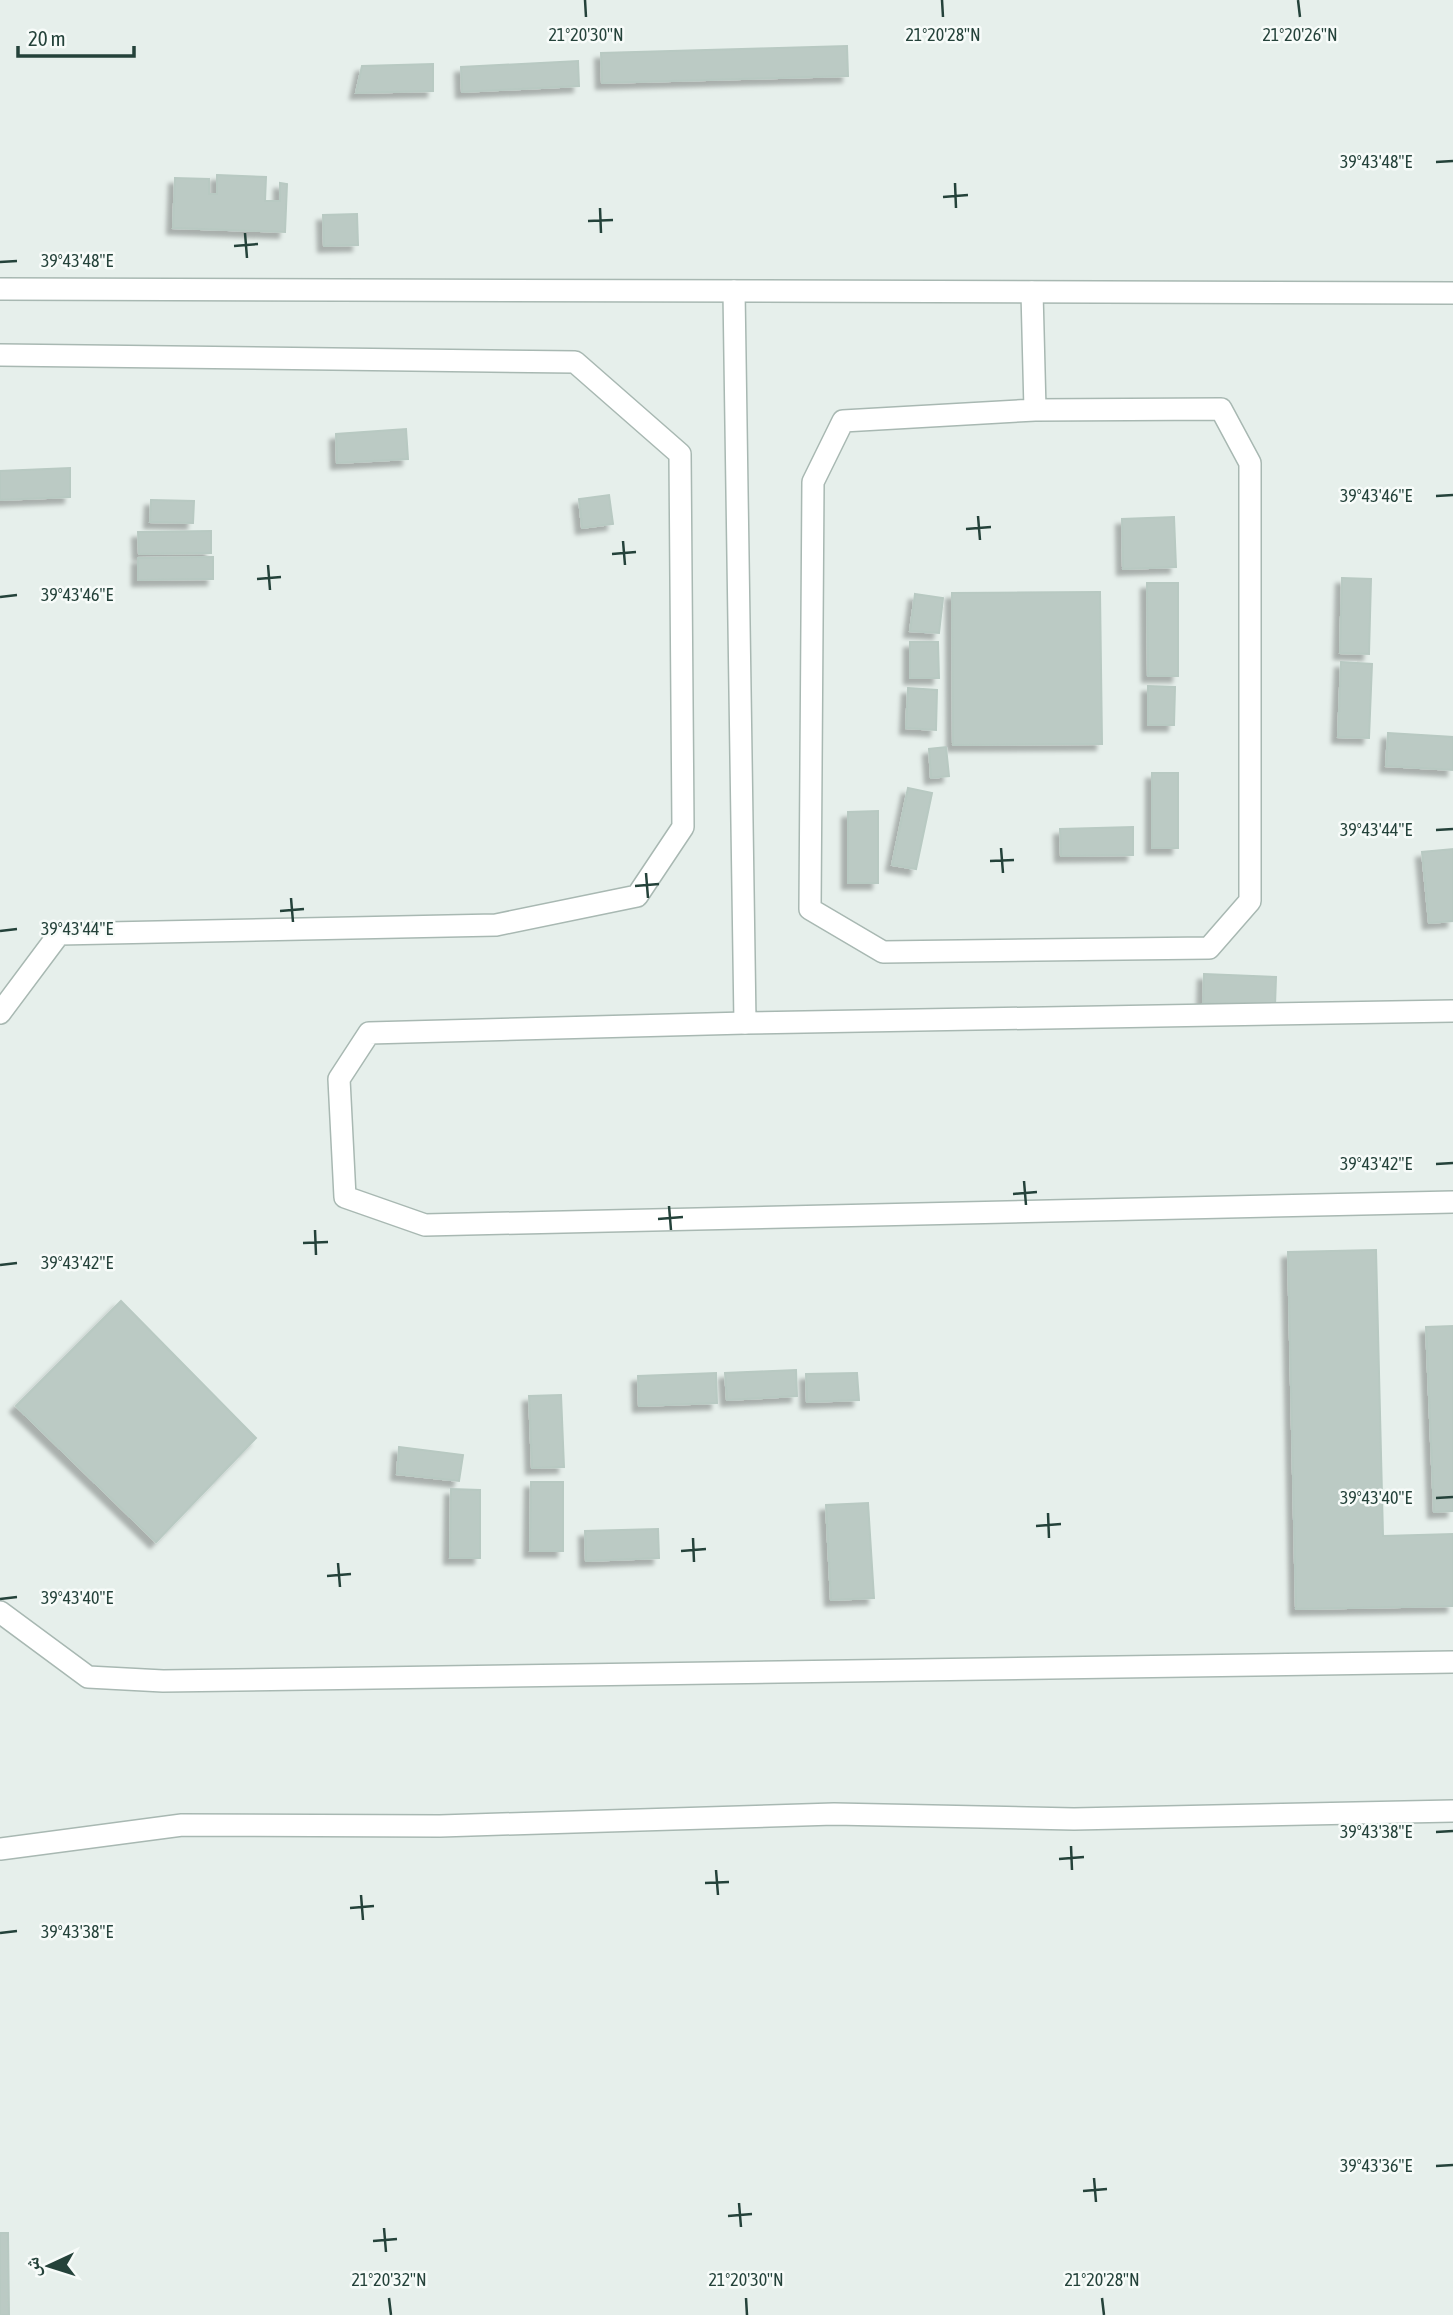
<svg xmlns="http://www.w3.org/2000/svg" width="1453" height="2315" font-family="'Asap Condensed','Noto Naskh Arabic',sans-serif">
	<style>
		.building { fill: #bbcac4; stroke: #b8c9c2; stroke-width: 2; filter: url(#shadow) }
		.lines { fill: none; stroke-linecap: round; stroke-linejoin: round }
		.service-casing { stroke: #a8b8b2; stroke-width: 24 }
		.minor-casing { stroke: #a8b8b2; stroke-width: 24 }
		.service { stroke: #fff; stroke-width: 21 }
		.minor { stroke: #fff; stroke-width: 21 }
		.ticks { fill: none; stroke: #24423a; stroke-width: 2.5 }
		.ticks-label { font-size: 18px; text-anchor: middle; fill: #24423a; stroke: #f7fbf9; stroke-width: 5; stroke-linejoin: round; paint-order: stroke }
	</style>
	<defs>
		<filter id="shadow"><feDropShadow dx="-6" dy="6" stdDeviation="2" flood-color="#0004"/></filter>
	</defs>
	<rect width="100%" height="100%" fill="#e6efeb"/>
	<g class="building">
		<polygon points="847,46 848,76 602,83 601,53"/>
		<polygon points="578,61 579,86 462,92 461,67"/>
		<polygon points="433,64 433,91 356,93 362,66"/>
		<polygon points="217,175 266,177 265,201 280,201 280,183 287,184 285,232 173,228 175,178 209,179 209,194 217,194"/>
		<polygon points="357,214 358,245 324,246 323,215"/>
		<polygon points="406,429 408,459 337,463 336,434"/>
		<polygon points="70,468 70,497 0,500 0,471"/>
		<polygon points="609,495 613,524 582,528 579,499"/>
		<polygon points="151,500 194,501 193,523 150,522"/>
		<polygon points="1174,517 1176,567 1123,569 1122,519"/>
		<polygon points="211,531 211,553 139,554 138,532"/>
		<polygon points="213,557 213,579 138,580 138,558"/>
		<polygon points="1342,578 1371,579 1369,654 1340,653"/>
		<polygon points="1147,583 1178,583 1178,676 1148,676"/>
		<polygon points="1100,592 1102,744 953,745 952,593"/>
		<polygon points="915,594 943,598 939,633 910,631"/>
		<polygon points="910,642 938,642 939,678 910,678"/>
		<polygon points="1341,662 1372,664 1369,738 1338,737"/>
		<polygon points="1148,686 1175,687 1174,725 1148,725"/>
		<polygon points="908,688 937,690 936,730 906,728"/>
		<polygon points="1388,733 1453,737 1453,770 1386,766"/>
		<polygon points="946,747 949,776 931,778 929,749"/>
		<rect x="1152" y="773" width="26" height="75"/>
		<polygon points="908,788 932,793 916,869 892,865"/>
		<polygon points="878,811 878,883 848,883 848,812"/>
		<polygon points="1133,827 1133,855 1061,856 1060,829"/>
		<polygon points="1453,849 1453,921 1429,923 1422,852"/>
		<polygon points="1204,974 1276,977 1275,1006 1203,1003"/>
		<polygon points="1376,1250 1383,1536 1453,1534 1453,1606 1296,1609 1288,1252"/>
		<polygon points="121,1301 256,1438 156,1542 16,1406"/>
		<polygon points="1453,1326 1453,1511 1434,1512 1426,1327"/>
		<polygon points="796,1370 797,1396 727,1400 725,1373"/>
		<polygon points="716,1373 717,1403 639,1406 638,1376"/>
		<polygon points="857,1373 859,1400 807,1402 806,1374"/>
		<polygon points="561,1395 564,1467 532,1468 529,1396"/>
		<polygon points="399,1447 463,1455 459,1481 397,1474"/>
		<polygon points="531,1482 563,1482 563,1551 530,1551"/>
		<polygon points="451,1489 480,1490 480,1558 450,1558"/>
		<polygon points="868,1503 874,1598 831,1600 826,1505"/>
		<polygon points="658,1529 659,1558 586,1561 585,1531"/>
		<polygon points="0,2233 8,2233 9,2315 0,2315"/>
	</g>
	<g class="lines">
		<g class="service-casing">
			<g id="service">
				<polyline points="734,291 745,1023 1453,1011"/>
				<polyline points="1032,292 1035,410 843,421 813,482 810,909 883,952 1209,948 1250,901 1250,463 1221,409 1035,410"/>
				<polyline points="745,1023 369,1033 339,1079 345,1197 425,1225 1453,1202"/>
			</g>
		</g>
		<g class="minor-casing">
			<g id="minor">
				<polyline points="0,289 1453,293"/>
				<polyline points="0,355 575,362 680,454 683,827 637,896 496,925 59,934 0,1013"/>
				<polyline points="0,1612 88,1677 163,1681 1453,1662"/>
				<polyline points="0,1849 182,1825 440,1826 834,1814 1074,1819 1453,1811"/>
			</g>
		</g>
		<use href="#service" class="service"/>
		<use href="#minor" class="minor"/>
	</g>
	<path class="ticks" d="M585 0 586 17M942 0 943 17M1298 0 1300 17M1436 162 1453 161M955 183 956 208M943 197 968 195M600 208 601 233M588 221 613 220M245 233 247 258M234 246 258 244M0 262 17 261M1436 496 1453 495M978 516 980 540M966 529 991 527M623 541 625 565M612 554 636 552M268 565 270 590M257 579 281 577M0 597 17 595M1436 830 1453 829M1001 848 1003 873M990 861 1014 860M646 873 648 898M635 886 659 884M291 898 293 922M280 911 304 909M0 931 17 929M1436 1164 1453 1163M1024 1181 1026 1205M1013 1194 1037 1192M669 1206 671 1230M658 1219 683 1217M315 1230 316 1255M303 1243 328 1242M0 1265 17 1263M1436 1498 1453 1497M1048 1513 1049 1538M1036 1526 1061 1524M693 1538 694 1562M681 1551 706 1549M338 1563 340 1587M327 1576 351 1574M0 1599 17 1597M1436 1832 1453 1831M1071 1846 1072 1870M1059 1859 1084 1857M716 1870 718 1895M705 1883 729 1882M361 1895 363 1920M350 1908 374 1906M0 1933 17 1931M1436 2166 1453 2165M1094 2178 1096 2202M1083 2191 1107 2189M739 2203 741 2227M728 2216 752 2214M384 2228 386 2252M373 2241 397 2239M389 2298 391 2315M746 2298 747 2315M1102 2298 1104 2315"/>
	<g class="ticks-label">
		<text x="586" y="41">21°20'30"N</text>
		<text x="943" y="41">21°20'28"N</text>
		<text x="1300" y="41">21°20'26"N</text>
		<text x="1376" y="168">39°43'48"E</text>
		<text x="77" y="267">39°43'48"E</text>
		<text x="1376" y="502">39°43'46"E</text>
		<text x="77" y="601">39°43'46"E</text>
		<text x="1376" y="836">39°43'44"E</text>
		<text x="77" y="935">39°43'44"E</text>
		<text x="1376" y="1170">39°43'42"E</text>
		<text x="77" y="1269">39°43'42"E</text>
		<text x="1376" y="1504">39°43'40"E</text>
		<text x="77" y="1604">39°43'40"E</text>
		<text x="1376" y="1838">39°43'38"E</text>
		<text x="77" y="1938">39°43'38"E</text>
		<text x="1376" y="2172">39°43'36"E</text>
		<text x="389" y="2286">21°20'32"N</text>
		<text x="746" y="2286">21°20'30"N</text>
		<text x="1102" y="2286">21°20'28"N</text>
	</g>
	<g transform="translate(49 2266) rotate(266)" stroke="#f7fbf9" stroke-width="5" paint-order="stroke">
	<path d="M0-5L12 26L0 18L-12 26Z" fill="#24423a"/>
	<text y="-10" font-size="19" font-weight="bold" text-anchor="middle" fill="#24423a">ش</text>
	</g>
	<path d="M18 46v10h116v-10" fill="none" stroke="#24423a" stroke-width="3.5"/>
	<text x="28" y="46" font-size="21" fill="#24423a" stroke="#f7fbf9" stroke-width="5" paint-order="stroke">20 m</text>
</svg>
